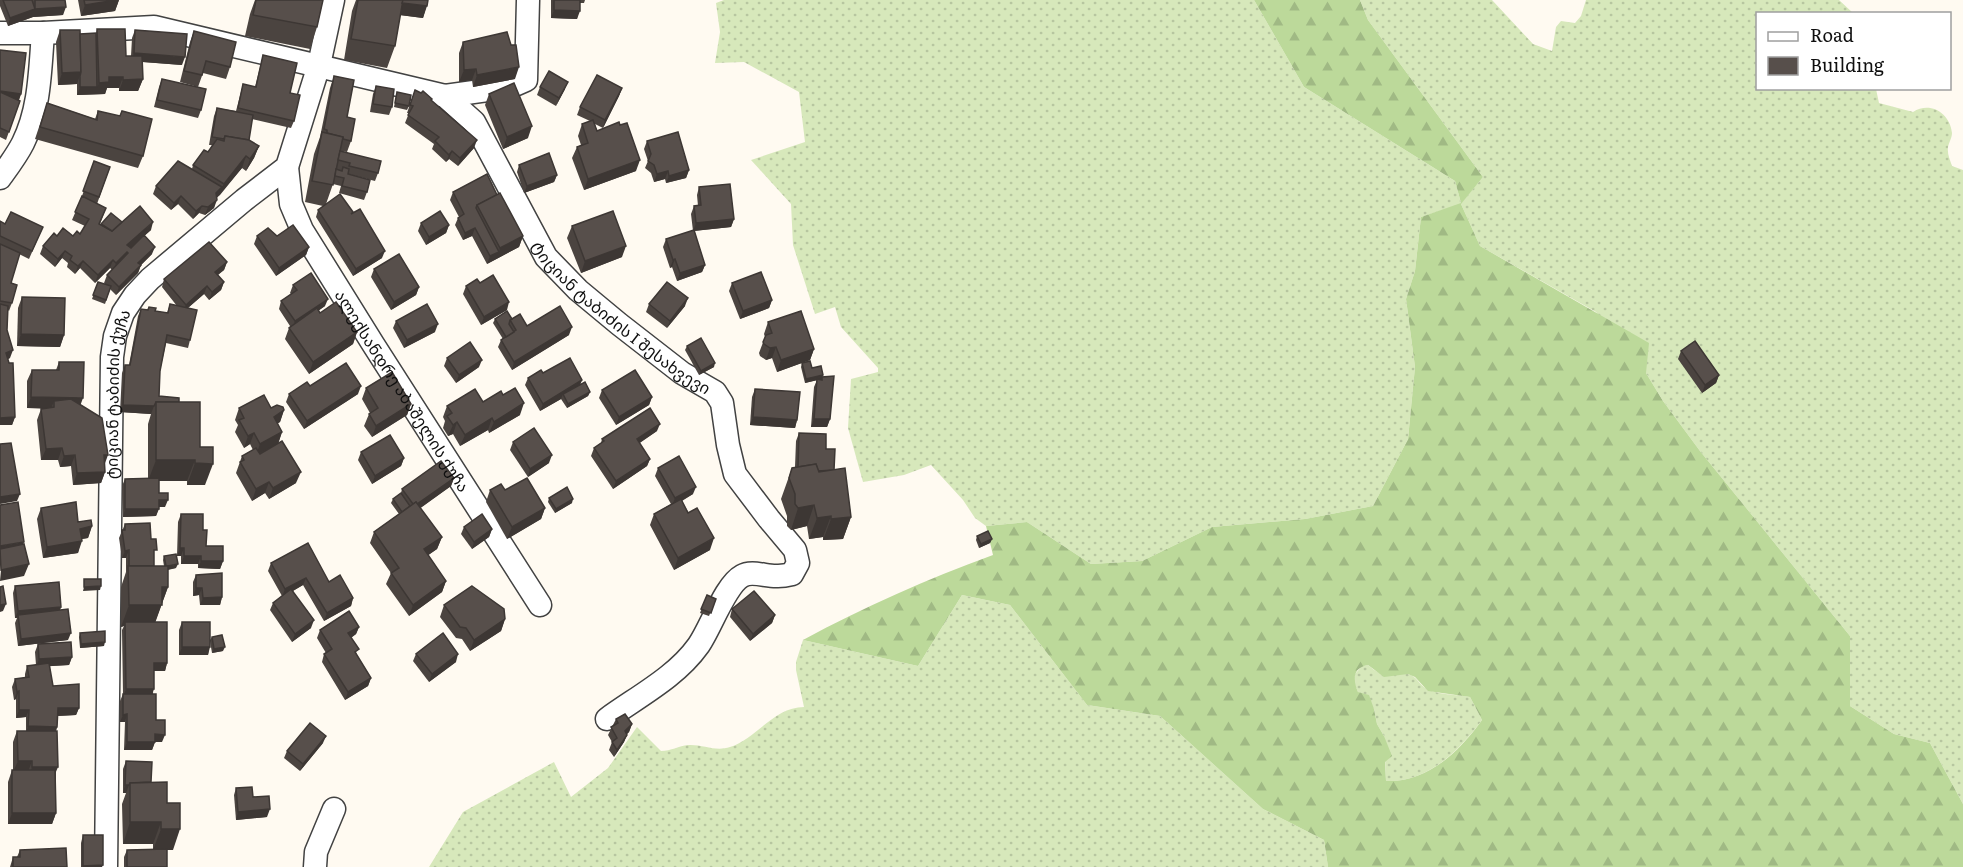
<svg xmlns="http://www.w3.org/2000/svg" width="1963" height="867" font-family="Literata,'Noto Sans Georgian',serif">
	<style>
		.grass { fill: url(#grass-dots) }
		.forest { fill: url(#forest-firs); fill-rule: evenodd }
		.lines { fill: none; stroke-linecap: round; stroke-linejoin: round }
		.minor-casing { stroke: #424242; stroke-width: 25 }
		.minor { stroke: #fff; stroke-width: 22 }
		.wall { fill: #4b4440 }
		.shaded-wall { fill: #3d3734 }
		.building { fill: #574f4b; stroke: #3d3734; stroke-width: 1.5 }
		.labels { text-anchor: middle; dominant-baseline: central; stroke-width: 6; stroke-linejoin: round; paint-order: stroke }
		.street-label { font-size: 16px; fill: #0f0f0f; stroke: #fff }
	</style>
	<defs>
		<pattern id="grass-dots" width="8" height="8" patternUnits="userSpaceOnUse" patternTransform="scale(1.5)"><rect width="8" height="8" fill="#d7e8bb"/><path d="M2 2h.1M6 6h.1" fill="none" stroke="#b7c6a0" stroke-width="1.8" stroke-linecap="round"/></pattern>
		<pattern id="forest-firs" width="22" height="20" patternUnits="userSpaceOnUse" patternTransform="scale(1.5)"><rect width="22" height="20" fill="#bcd99a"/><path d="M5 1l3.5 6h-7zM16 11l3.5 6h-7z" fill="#a0b984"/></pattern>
	</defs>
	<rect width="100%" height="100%" fill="#fffaf1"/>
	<g class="grass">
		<path d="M724 0H1254L1304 87 1455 181 1461 203 1483 177 1368 20 1360 0H1492L1533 44 1552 51 1556 27 1561 21 1575 23 1581 16 1586 0H1839L1853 13 1758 14V88L1876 89 1879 103 1913 112C1930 101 1950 113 1952 133 1952 138 1949 142 1948 147 1947 154 1950 160 1952 166L1963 170V804L1930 743 1894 734 1850 706V636L1700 451 1663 401 1646 373 1596 312 1480 246 1461 204 1421 217 1415 271 1406 299 1415 367 1408 439 1373 506 1305 519 1212 527 1142 561 1091 564 1027 522 986 526 975 518 963 500 931 465 904 475 863 482 848 428 851 379 878 372V368L841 327 835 307 815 314 793 245 791 204 751 160 805 142 799 92 744 62 715 63 720 32 716 3Z"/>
		<path d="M962 595 1010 605 1087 705 1160 716 1263 809 1324 840 1328 867H429L463 812 554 762 571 797 608 768 637 727 661 751C671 751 679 746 688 745 703 744 715 752 730 747 756 739 774 707 804 707L796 670V662L803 640 918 666Z"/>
		<path d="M1368 665C1387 682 1390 670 1408 674 1417 676 1419 685 1427 689 1435 694 1459 695 1470 697L1482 720C1459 751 1427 783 1386 781L1384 736 1377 724 1374 709 1358 692 1353 681 1355 674 1362 666Z"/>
	</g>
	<path class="forest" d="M1254 0H1360L1368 20 1483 177 1461 204 1480 246 1649 343 1646 373 1663 401 1700 451 1850 636V706L1894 734 1930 743 1963 804V867H1328L1324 840 1263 809 1160 716 1087 705 1010 605 962 595 918 666 803 640C864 607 927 579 993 555L986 526 1027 522 1091 564 1142 561 1212 527 1305 519 1373 506 1408 439 1415 367 1406 299 1415 271 1421 217 1461 203 1455 181 1304 87ZM1368 665 1384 677 1408 674 1415 677 1428 691 1470 697 1482 720C1460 751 1427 783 1386 781L1385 762 1392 756 1384 736 1377 724 1374 709 1369 695 1358 692C1353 680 1352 668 1368 665Z"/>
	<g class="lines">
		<g class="minor-casing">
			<g id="minor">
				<path id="s1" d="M0 33H43L154 27 445 96 474 122 546 257 578 290 619 324 682 373 715 392 722 403 728 445 735 474 769 519 795 550 798 563 792 574C788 575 783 576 778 576 767 577 752 570 742 576 725 585 710 630 698 646 676 677 637 697 607 719"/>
				<polyline points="445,96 510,87 526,80 528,0"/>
				<path id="s2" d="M287 167 291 204 302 230 373 344 540 605"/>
				<path d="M0 178C8 167 17 155 23 143 40 109 40 70 43 33"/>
				<path id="s3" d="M106 867 112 357 115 336 123 313 135 295 150 279 244 200 287 167 319 65 333 0"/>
				<polyline points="315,867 316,852 334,809"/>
			</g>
		</g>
		<use href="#minor" class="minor"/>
	</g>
	<g class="wall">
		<polygon points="0,0 65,0 63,15 33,17 8,26 0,6"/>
		<polygon points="78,0 119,0 115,11 81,16"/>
		<polygon points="255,0 323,0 317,27 310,49 245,36 250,14"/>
		<polygon points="356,0 428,0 423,18 400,15 395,46 387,68 344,60 352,11"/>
		<polygon points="551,0 585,0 584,3 580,3 577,19 551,18"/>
		<polygon points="97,29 126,56 131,56 132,38 135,30 182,65 142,62 143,79 138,91 119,91 119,88 107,88 105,94 77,95 77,84 58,85 56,42 60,30 80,34 96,33"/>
		<polygon points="194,31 230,67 226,79 203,73 198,87 180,82 190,42"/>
		<polygon points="463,42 515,79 473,87 472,80 459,82 459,53"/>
		<polygon points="0,51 21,94 19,100 20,101 6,140 0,137"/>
		<polygon points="263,55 290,93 294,121 291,128 252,119 249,140 259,146 254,158 246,171 242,168 216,198 214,208 205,215 199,213 193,219 178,204 171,210 153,194 156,186 192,169 193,165 208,152 212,145 209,145 214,116 217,108 236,111 243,84 255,87"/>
		<polygon points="334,76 347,117 351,141 347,152 340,151 378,173 375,181 348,174 367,192 364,200 339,193 341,186 333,184 326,204 352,214 382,258 353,276 316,217 318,210 323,206 305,202 314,154 320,137 330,88"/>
		<polygon points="162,79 201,110 198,118 154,107 159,87"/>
		<polygon points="376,86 392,107 389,115 370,112 373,94"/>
		<polygon points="540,87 565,89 556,106 537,95"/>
		<polygon points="622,88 619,96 603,128 595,124 597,131 636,171 584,190 572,158 577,147 581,145 578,136 582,124 590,121 577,115 580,107"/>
		<polygon points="415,90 432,99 432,101 474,148 458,166 449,159 446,162 432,149 434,144 405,123 409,113 407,113"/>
		<polygon points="397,92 409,106 407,110 394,107"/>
		<polygon points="489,94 528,138 503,149 485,105"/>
		<polygon points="47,103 95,119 98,111 143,156 138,168 35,139"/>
		<polygon points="647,141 689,170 686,178 666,183 665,179 654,182 651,173 645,168 648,161 644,149"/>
		<polygon points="94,161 110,167 97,204 106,208 100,224 122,222 151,230 144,236 152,254 141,265 138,273 116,295 110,289 105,304 92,299 98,282 105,284 104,283 107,275 112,270 110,268 95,283 80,268 75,274 67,267 68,263 62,258 55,267 40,254 43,246 57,236 73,236 80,234 85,226 72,220 81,199"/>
		<polygon points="519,165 557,175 554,182 524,193 517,172"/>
		<polygon points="699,187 734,219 731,227 694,231 705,265 702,272 677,281 672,267 670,268 663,247 666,239 693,231 691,214 694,206 698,206 697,195"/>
		<polygon points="453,192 497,195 523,236 519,247 487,264 472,236 463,240 455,225 458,218 459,217 450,200"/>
		<polygon points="0,221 5,224 43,227 29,259 19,254 11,283 12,303 9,311 8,310 7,330 10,358 8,359 15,417 12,425 0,425"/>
		<polygon points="421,223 449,225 446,233 426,245 418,231"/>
		<polygon points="572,226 622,257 581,273 567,238"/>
		<polygon points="257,236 277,236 309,247 306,255 276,276 254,244"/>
		<polygon points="227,262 224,270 218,275 224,282 221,290 209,300 204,294 188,308 190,340 188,348 166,343 160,371 159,396 179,402 200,447 205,485 187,485 187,481 159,481 159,493 165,507 159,507 156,516 123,517 122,486 125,479 148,478 148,424 151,414 120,412 122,373 125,365 129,365 138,316 141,309 147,310 149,307 155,311 167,313 170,304 177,306 162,287 164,279"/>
		<polygon points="374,269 419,287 416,295 391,310 371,277"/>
		<polygon points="480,283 507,310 481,325 463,294 466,286"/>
		<polygon points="732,283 772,300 769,308 740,319 729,291"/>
		<polygon points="293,285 325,306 318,311 320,313 357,332 353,344 309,374 285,339 289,328 290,326 279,309 281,301 291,294 290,293"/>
		<polygon points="22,297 64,335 60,347 17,346 18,308"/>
		<polygon points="649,304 685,306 667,328 646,312"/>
		<polygon points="495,319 512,319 527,326 569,335 512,370 498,347 501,340 503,339 493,323"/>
		<polygon points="396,321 435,332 404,348 393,328"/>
		<polygon points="768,322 814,349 810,360 777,372 772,358 766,360 760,356 759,353 765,337 764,334"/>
		<polygon points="687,346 714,367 699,375 685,350"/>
		<polygon points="1681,351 1719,375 1716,383 1702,393 1678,359"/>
		<polygon points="447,358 479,367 456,383 444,366"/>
		<polygon points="59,362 81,405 105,464 105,472 101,483 73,485 71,466 60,467 58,460 41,460 37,420 41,409 42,408 27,408 27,381 32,370 56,370"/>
		<polygon points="802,363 823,375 822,377 830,419 827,427 811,427 814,387 817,380 805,383 801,367"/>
		<polygon points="543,373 582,380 580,384 590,392 588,396 567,408 561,399 540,411 525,385 528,378"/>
		<polygon points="310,386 358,394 304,429 286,402 289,394"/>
		<polygon points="366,388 411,404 407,415 372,437 364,426 369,414 370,413 362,399"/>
		<polygon points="755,389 797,420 795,428 750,425 752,397"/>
		<polygon points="602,390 652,397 649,405 616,425 599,398"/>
		<polygon points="503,395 520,415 489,433 488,430 460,446 453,434 448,436 443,428 445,421 443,417 447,406 483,402"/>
		<polygon points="239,408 271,408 284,410 280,422 277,423 282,432 278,444 260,454 296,483 269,499 265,493 252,501 236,473 242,456 253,450 250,444 244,448 235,432 238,425 235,420"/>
		<polygon points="657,431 639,443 650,459 647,466 613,489 591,456 594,448 601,443 602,439"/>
		<polygon points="799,433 826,449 834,470 851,517 843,539 823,540 823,537 809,539 807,526 791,530 787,526 787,516 781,499 792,468 795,467 796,441"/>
		<polygon points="513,442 549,463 528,477 510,450"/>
		<polygon points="361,452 404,458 401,466 372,484 358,460"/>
		<polygon points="658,468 693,494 682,501 710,550 674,570 650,525 654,514 671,504 655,476"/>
		<polygon points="454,478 451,486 420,508 442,537 437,549 428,555 446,581 442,592 409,616 386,584 391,573 370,543 374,532 399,514 391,503 393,499 401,493 402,489"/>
		<polygon points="490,490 505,490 545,508 541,519 507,539 486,502"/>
		<polygon points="549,498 572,503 555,513 548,502"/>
		<polygon points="41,508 92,526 88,538 81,539 78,553 43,558 37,519"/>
		<polygon points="181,514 203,530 206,546 223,561 220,569 198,568 198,564 181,564 181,556 177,556 178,522"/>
		<polygon points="125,524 151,539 154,556 154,566 164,566 163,560 164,556 176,568 168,570 168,587 155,622 167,663 165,671 154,671 153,694 156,720 162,742 155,742 152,750 124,750 125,722 120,722 120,701 123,694 122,630 124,626 121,627 121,587 126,572 126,558 122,558 119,538"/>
		<polygon points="464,527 492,529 489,537 472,549 461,534"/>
		<polygon points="977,536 992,539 990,543 979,548 976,540"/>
		<polygon points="271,563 329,582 353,598 351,606 324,621 303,585 293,591 311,628 292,642 270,610 273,603 282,596 268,571"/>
		<polygon points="196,575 222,597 220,605 200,605 199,595 193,596 193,582"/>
		<polygon points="15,586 61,607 60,610 68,640 18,646 15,623 17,618 15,618 13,593"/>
		<polygon points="707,595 716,599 709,616 700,613"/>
		<polygon points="444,605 505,619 501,631 470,651 462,639 456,638 440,617"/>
		<polygon points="732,609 775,615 772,623 750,641 730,617"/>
		<polygon points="182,622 210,640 212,637 223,651 212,653 210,641 208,655 179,655 179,630"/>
		<polygon points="359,627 356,634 351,638 357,655 371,678 368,686 345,700 322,662 324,654 326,653 317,638 320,630"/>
		<polygon points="80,633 104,646 80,648 79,637"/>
		<polygon points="38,644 72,657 69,665 49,666 53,686 79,708 76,715 58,716 57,727 56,731 56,813 52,824 8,824 8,782 12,770 13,770 13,742 17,731 26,731 26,717 16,718 16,699 14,700 12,687 15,679 25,678 25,674 27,666 36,665 35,652"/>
		<polygon points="416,654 456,662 429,682 413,661"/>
		<polygon points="616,719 632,724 629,732 627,734 624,742 614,757 609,750 612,742 608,735"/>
		<polygon points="323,743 300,771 284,758 287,751"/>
		<polygon points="126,761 151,782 167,803 173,850 167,850 167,867 124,867 124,857 127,850 153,849 153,844 123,844 122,804 126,793 123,793 123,769"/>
		<polygon points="236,788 253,797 267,817 236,820 234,795"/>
		<polygon points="83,835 102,867 81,867 81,843"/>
		<polygon points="20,850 67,867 10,867 13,857 17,857"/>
	</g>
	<g class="shaded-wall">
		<polygon points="119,0 115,11 81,16 85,5"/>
		<polygon points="380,1 427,6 423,18 376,12"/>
		<polygon points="66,7 63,15 33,17 8,26 10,18 35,9"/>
		<polygon points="554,10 580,11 577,19 551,18"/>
		<polygon points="134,53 185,57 182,65 131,61"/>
		<polygon points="519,67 515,79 473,87 477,75"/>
		<polygon points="476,69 472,80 459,82 464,70"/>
		<polygon points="81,72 77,84 58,85 62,73"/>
		<polygon points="109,77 123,77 119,88 107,88 105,94 77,95 80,87 97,87 99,83"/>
		<polygon points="143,79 138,91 119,91 123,80"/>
		<polygon points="568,82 565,89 556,106 559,98"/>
		<polygon points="622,88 619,96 603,128 605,120"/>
		<polygon points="0,91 21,94 18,102 0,99"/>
		<polygon points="532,126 528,138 503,149 507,137"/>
		<polygon points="477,140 474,148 458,166 460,158"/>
		<polygon points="259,146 254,158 246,171 250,159"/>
		<polygon points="452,151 449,159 446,162 449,155"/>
		<polygon points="246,156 242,168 220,195 213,201 216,193 222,187 224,184"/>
		<polygon points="640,160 636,171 584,190 588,179"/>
		<polygon points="689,170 686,178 666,183 669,176"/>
		<polygon points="668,171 665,179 654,182 657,174"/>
		<polygon points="557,175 554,182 524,193 527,186"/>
		<polygon points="181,196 178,204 171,210 174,203"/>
		<polygon points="217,200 214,208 205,215 208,207"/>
		<polygon points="202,206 199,213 193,219 196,211"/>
		<polygon points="734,219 731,227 693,231 696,223"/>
		<polygon points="153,222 151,230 125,253 127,245"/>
		<polygon points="449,225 446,233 426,245 429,237"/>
		<polygon points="475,228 472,236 463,240 465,233"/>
		<polygon points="523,236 519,247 487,264 490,256 499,252 500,248"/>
		<polygon points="626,246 622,257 581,273 585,261"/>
		<polygon points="155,247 152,254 141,265 138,273 116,295 119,287 138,263"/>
		<polygon points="309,247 306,255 276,276 279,268"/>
		<polygon points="65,251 62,258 55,267 58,259"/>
		<polygon points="385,251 382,258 353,276 356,269"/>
		<polygon points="127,252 124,260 114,271 116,263"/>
		<polygon points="675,259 672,267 670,268 673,260"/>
		<polygon points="113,260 110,268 95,283 98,275"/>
		<polygon points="83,261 80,268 75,274 78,266"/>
		<polygon points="227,262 224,270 212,279 215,272"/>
		<polygon points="705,265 702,272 677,281 680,273"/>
		<polygon points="224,282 221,290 209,300 212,292"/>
		<polygon points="207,286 204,294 183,312 186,305"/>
		<polygon points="419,287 416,295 391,310 394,302"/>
		<polygon points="688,298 685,306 667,328 670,321"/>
		<polygon points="328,299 325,306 292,329 295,321"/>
		<polygon points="772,300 769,308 740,319 743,311"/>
		<polygon points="509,302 507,310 481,325 484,317"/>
		<polygon points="438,324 435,332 404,348 407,340"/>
		<polygon points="572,327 569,335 512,370 514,362"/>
		<polygon points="357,332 353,344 309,374 313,362"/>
		<polygon points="21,334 64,335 60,347 17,346"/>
		<polygon points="776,347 772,358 766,360 770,348"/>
		<polygon points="814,349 810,360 777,372 781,360"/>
		<polygon points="13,350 10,358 3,361 6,353"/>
		<polygon points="482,360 479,367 456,383 459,375"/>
		<polygon points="715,363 714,367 699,375 701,371"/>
		<polygon points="823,375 822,379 805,383 806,379"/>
		<polygon points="1719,375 1716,383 1702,393 1705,385"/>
		<polygon points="582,380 579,388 563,394 561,399 540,411 543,404"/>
		<polygon points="361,386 358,394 304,429 307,421"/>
		<polygon points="590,392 588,396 567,408 568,404"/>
		<polygon points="31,397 83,398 79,409 54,407 54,401 51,409 27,408"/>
		<polygon points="652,397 649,405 616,425 619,417"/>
		<polygon points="524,403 520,415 489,433 494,422"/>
		<polygon points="411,404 407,415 372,437 376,426"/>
		<polygon points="123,405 154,406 151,414 120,412"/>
		<polygon points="284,410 280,422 270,429 274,417"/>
		<polygon points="15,417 12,425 0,425 0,418"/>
		<polygon points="753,417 797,420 795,428 750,425"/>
		<polygon points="492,418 488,430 460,446 465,435"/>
		<polygon points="814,419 830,419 827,427 811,427"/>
		<polygon points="457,422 453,434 448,436 453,425"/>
		<polygon points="660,424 657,431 634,447 637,439"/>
		<polygon points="282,432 278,444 256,455 260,444"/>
		<polygon points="254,433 250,444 244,448 248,436"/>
		<polygon points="62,448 58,460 41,460 46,449"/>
		<polygon points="75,455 71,466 60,467 64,456"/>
		<polygon points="104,455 108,455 104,466"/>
		<polygon points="552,455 549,463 528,477 530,469"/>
		<polygon points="404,458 401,466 372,484 375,476"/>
		<polygon points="650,459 647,466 613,489 616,481"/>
		<polygon points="156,460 195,460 187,481 148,481"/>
		<polygon points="195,463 213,464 205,485 187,485"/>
		<polygon points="105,472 101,483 73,485 77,473"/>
		<polygon points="301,472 296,483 269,499 273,488"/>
		<polygon points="454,478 451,486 404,520 415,506"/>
		<polygon points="269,482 265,493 252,501 256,489"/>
		<polygon points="696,487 693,494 672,506 675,498"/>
		<polygon points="20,494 17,501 0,504 0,497"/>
		<polygon points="573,499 572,503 555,513 556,509"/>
		<polygon points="159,500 168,500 165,507 156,507"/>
		<polygon points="814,505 807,526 791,530 798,508"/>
		<polygon points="545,508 541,519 507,539 512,527"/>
		<polygon points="125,509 159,509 156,516 123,517"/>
		<polygon points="831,516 823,537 809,539 817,518"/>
		<polygon points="851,517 843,539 823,540 831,519"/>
		<polygon points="92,526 88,538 76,540 80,529"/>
		<polygon points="492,529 489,537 472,549 474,542"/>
		<polygon points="442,537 437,549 420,561 424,549"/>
		<polygon points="714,538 710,550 674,570 678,558"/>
		<polygon points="992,539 990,543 979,548 981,544"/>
		<polygon points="82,541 78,553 43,558 47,547"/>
		<polygon points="24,542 20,554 0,556 0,546"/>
		<polygon points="180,548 184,548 181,556 177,556"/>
		<polygon points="129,550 126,558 122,558 125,551"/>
		<polygon points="184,556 201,556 198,564 181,564"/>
		<polygon points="201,561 223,561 220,569 198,568"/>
		<polygon points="29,564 24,576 0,581 1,570"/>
		<polygon points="178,564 176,568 165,570 166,567"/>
		<polygon points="306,578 303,585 282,597 285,589"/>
		<polygon points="446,581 442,592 409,616 413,605"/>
		<polygon points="101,586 100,590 83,591 84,587"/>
		<polygon points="162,587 168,587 154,626 125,622 124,626 121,627 129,605"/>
		<polygon points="196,588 202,588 199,595 193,596"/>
		<polygon points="222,597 220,605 200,605 203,598"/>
		<polygon points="353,598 351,606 324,621 327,613"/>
		<polygon points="6,604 3,611 0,612 0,605"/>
		<polygon points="61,607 58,615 18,615 17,618 15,618 18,611"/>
		<polygon points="775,615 772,623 750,641 753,634"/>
		<polygon points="505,619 501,631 470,651 474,640"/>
		<polygon points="314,620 311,628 292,642 295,634"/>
		<polygon points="359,627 356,634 346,641 348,633"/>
		<polygon points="71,633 68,640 18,646 21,639"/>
		<polygon points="105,642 104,646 80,648 81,644"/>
		<polygon points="182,647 210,647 208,655 179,655"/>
		<polygon points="225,647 223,651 212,653 214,649"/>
		<polygon points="458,654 456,662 429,682 432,674"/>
		<polygon points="72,657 69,665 36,667 39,659"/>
		<polygon points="154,663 167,663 165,671 151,671"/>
		<polygon points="371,678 368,686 345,700 348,692"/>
		<polygon points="126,689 154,689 151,697 123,697"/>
		<polygon points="19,691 16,699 14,700 17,692"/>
		<polygon points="58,708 79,708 76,715 55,716"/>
		<polygon points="19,710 29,710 26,717 16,718"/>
		<polygon points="127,714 125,722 120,722 123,715"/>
		<polygon points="632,724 629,732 622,739 625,731"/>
		<polygon points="28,726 57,727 55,734 26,734"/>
		<polygon points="155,734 165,735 162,742 152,742"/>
		<polygon points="627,735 624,742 614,757 617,750"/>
		<polygon points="326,736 323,743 300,771 303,764"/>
		<polygon points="127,742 155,742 152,750 124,750"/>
		<polygon points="18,761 32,761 28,772 13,772"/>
		<polygon points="32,767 58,767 53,779 28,779"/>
		<polygon points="125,785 129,785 126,793 123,793"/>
		<polygon points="270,809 267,817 236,820 238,812"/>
		<polygon points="12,813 56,813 52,824 8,824"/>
		<polygon points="130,822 161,822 153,844 123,844"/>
		<polygon points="161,829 180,829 173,850 153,850"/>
		<polygon points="103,865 102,867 83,867 83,866"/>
	</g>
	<g class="building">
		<polygon points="3,0 32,0 35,9 10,18"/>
		<polygon points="35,0 65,0 66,7 35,9"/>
		<polygon points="84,0 116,0 85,5"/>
		<polygon points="256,0 323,0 317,27 253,15"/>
		<polygon points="358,0 403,0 395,46 351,39"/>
		<polygon points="403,0 428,0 427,6 402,3"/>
		<polygon points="554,0 580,0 580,11 554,10"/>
		<polygon points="97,29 125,29 126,56 142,56 143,79 123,80 123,77 109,77 109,82 99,83"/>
		<polygon points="60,30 80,30 81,72 62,73"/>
		<polygon points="135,30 187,34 185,57 134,53"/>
		<polygon points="194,31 236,42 230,67 206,61 202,75 184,71"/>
		<polygon points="507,32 511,45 516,45 519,67 477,75 476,69 464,70 463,42"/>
		<polygon points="96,33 97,87 80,87 80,76 81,72 80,34"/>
		<polygon points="0,50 26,53 21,94 0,91"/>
		<polygon points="263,55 297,63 290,93 300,95 294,121 238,108 243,84 256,87"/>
		<polygon points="549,71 568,82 559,98 540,87"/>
		<polygon points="597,75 622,88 605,120 580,107"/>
		<polygon points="334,76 354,80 347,117 355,119 351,141 343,139 343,137 327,133 327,130 324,129"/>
		<polygon points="162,79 206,89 201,110 157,100"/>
		<polygon points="514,83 532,126 507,137 489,94"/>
		<polygon points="376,86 394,89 392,107 373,104"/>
		<polygon points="415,90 421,93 423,91 432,99 431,100 477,140 460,158 452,151 449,155 435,141 439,137 408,115 413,106 410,105"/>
		<polygon points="0,92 20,101 9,132 0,128"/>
		<polygon points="397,92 411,95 409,106 395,103"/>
		<polygon points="47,103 97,120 98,111 120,116 122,111 152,119 143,156 40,127"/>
		<polygon points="217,108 253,115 249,140 225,136 224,139 212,137"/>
		<polygon points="593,120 597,131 619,122 620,125 627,123 640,160 588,179 577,147 588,143 582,124"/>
		<polygon points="322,132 343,137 333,185 312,181"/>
		<polygon points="678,132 689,170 669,176 668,171 657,174 654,165 648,161 651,154 647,141"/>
		<polygon points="225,136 249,140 259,146 250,159 246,156 224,184 193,165 204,150 208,152 217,139 224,141"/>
		<polygon points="340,151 381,161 378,173 349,166 350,163 338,160"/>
		<polygon points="549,153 557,175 527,186 519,165"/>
		<polygon points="94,161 110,167 99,197 83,191"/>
		<polygon points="178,161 222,187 216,193 217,200 208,207 202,206 196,211 181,196 174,203 156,186"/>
		<polygon points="343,167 349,169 348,174 370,180 367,192 342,186 344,178 335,176 336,169 342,171"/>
		<polygon points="487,174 497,195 477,205 476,208 499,252 490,256 475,228 465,233 458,218 464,214 453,192"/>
		<polygon points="730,184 734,219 696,223 694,206 701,205 699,187"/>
		<polygon points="500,193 523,236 500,248 477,205"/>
		<polygon points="340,194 353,212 351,214 360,209 385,251 356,269 318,210"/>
		<polygon points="82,196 106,208 99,224 112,231 140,206 153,222 127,245 131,248 144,235 155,247 138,263 141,265 119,287 107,275 128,253 127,252 116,263 113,260 98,275 83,261 78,266 70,260 72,256 65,251 58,259 43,246 54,233 57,236 63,228 73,236 77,231 80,234 89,219 75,212"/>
		<polygon points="440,211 449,225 429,237 421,223"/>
		<polygon points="613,211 626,246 585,261 572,226"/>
		<polygon points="11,212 43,227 32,251 0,236 0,221 5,224"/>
		<polygon points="111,213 122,222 112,231 101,224"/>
		<polygon points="293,225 309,247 279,268 257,236 268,228 277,236"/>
		<polygon points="694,230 705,265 680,273 675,259 673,260 666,239"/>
		<polygon points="209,242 227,262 215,272 224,282 212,292 207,286 186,305 164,279"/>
		<polygon points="0,244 20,253 11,283 17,285 12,303 0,301"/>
		<polygon points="399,254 419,287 394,302 374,269"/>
		<polygon points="761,272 772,300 743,311 732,283"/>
		<polygon points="311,273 328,299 295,321 281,301 297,290 293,285"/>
		<polygon points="493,275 509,302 484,317 466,286 477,279 480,283"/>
		<polygon points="98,282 111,286 106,300 93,295"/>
		<polygon points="667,282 688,298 670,321 649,304"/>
		<polygon points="22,297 65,298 64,335 21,334"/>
		<polygon points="336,302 357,332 313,362 289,328 317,308 320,313"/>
		<polygon points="0,304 8,306 7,330 13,350 6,353 9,363 13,363 15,417 0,418"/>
		<polygon points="170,304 197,310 190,340 167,335 160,371 159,396 179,398 179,402 156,402 154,406 123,405 125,365 130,365 141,309 148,310 149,307 156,308 155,311 168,313"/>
		<polygon points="427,304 438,324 407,340 396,321"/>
		<polygon points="560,306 572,327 514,362 501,340 516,330 510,320 520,314 527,326"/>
		<polygon points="507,311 512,319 510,320 509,324 514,332 506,337 495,319"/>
		<polygon points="801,311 814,349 781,360 776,347 770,348 764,344 763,342 766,335 772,333 768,322"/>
		<polygon points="701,338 715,363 701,371 687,346"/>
		<polygon points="1695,341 1719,375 1705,385 1681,351"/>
		<polygon points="470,342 482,360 459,375 447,358"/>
		<polygon points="570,358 582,380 543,404 528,378 541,370 543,373"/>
		<polygon points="810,361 812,368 821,366 823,375 806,379 802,363"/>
		<polygon points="59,362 84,362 83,398 31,397 32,370 59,370"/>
		<polygon points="346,363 361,386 307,421 289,394 307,382 310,386"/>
		<polygon points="635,370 652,397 619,417 602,390"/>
		<polygon points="392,372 411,404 376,426 369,414 378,408 366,388"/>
		<polygon points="834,376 830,419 814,419 817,379 822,380 822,377"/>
		<polygon points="585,382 590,392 568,404 563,394"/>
		<polygon points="515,388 524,403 494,422 492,418 465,435 457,422 453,425 447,416 452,413 447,406 475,389 483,402 501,391 503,395"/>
		<polygon points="755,389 800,392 797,420 753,417"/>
		<polygon points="264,395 271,408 277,405 283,407 284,410 274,417 282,432 260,444 254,433 248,436 239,420 244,418 239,408"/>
		<polygon points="71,399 102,418 108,455 104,455 105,472 77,473 75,455 64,456 62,448 46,449 41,409 54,407 54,401"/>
		<polygon points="156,402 200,402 200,447 213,447 213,464 195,463 195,460 156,460"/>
		<polygon points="650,408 660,424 637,439 650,459 616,481 594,448 604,441 602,439"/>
		<polygon points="534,428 552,455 530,469 513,442"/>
		<polygon points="799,433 826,434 826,449 835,449 834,470 818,471 816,464 798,467"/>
		<polygon points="390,435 404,458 375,476 361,452"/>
		<polygon points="282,441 301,472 273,488 269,482 256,489 240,462 244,460 242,456 256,448 260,454"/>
		<polygon points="11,443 20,494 0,497 0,444"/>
		<polygon points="679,456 696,487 675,498 658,468"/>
		<polygon points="441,461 454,478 417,504 416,502 413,504 402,489"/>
		<polygon points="816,464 819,472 845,468 851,517 831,519 831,516 817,518 814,505 798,508 795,504 795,494 789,478 792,468"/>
		<polygon points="159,478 159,493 168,493 168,500 159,500 159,509 125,509 125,479"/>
		<polygon points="527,478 545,508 512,527 490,490 501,484 505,490"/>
		<polygon points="567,487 573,499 556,509 549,498"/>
		<polygon points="401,493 410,506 402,512 393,499"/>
		<polygon points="681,499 688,513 697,508 714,538 678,558 654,514"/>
		<polygon points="18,502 24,542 0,546 0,505"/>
		<polygon points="76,502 78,522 91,520 92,526 80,529 82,541 47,547 41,508"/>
		<polygon points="416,502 442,537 424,549 446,581 413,605 391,573 399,568 374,532"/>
		<polygon points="181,514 203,514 203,530 207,530 206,546 223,546 223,561 201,561 201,556 184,556 184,548 180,548"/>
		<polygon points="482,514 492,529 474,542 464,527"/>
		<polygon points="150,523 151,539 156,539 157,550 154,550 154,566 129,566 129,550 125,551 122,530 125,530 125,524"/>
		<polygon points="988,531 992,539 981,544 977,536"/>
		<polygon points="308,543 329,582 340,575 353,598 327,613 306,578 285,589 271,563"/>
		<polygon points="24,544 29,564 1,570 0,549"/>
		<polygon points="176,554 178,564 168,566 166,566 164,556"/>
		<polygon points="128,566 168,566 168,587 162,587 162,605 129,605"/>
		<polygon points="222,573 222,597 203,598 202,588 196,588 196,575"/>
		<polygon points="84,579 101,579 101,586 84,587"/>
		<polygon points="59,582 61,607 18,611 15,586"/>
		<polygon points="3,586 6,604 0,605 0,587"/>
		<polygon points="472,586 504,609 505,619 474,640 466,628 460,627 444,605"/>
		<polygon points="291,589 314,620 295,634 273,603"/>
		<polygon points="754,591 775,615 753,634 732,609"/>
		<polygon points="707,595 716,599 711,613 701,609"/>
		<polygon points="68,609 71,633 21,639 18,615"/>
		<polygon points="349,611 359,627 348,633 359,649 355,652 371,678 348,692 324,654 332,649 320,630"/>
		<polygon points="125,622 167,622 167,663 154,663 154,689 126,689"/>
		<rect x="182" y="622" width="28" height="25"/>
		<polygon points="105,631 105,642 81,644 80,633"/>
		<polygon points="443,633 458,654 432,674 416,654"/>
		<polygon points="222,635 225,647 214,649 212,637"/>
		<polygon points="71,642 72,657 39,659 38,644"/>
		<polygon points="49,663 53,686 79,684 79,708 58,708 57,727 28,726 29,710 19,710 19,691 17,692 15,679 29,677 27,666"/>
		<polygon points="123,694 156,694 156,720 165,720 165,735 155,734 155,742 127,742 127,714 123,715"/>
		<polygon points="625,714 632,724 625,731 627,735 617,750 612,742 617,738 611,727 618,723 616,719"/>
		<polygon points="310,723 326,736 303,764 287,751"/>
		<polygon points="17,731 57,731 58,767 32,767 32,761 18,761"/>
		<polygon points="126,761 152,762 151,782 130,783 129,785 125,785"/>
		<polygon points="12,770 55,770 56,813 12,813"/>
		<polygon points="167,782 167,803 180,803 180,829 161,829 161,822 130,822 130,783"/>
		<polygon points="252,787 253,797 269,796 270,809 238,812 236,788"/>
		<polygon points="83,835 103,835 103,865 83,866"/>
		<polygon points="66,848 67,867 13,867 13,857 20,857 20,850"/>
		<polygon points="167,849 167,867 127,867 127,850"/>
	</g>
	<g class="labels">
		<g class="street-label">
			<text stroke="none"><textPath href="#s1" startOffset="742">ტიციან ტაბიძის I შესახვევი</textPath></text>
			<text stroke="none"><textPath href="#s2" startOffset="255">ალექსანდრე აბაშელის ქუჩა</textPath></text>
			<text stroke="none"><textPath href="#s3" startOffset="474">ტიციან ტაბიძის ქუჩა</textPath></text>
		</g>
	</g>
	<rect x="1756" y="12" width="195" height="78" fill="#ffffff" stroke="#9f9f9f" stroke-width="1.5"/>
	<rect x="1768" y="32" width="30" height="9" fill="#ffffff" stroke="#9f9f9f" stroke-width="1.5"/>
	<text x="1810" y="42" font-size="18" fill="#0f0f0f">Road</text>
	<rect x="1768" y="57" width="30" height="18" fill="#574f4b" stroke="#9f9f9f" stroke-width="1.5"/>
	<text x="1810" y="72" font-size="18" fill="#0f0f0f">Building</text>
</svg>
